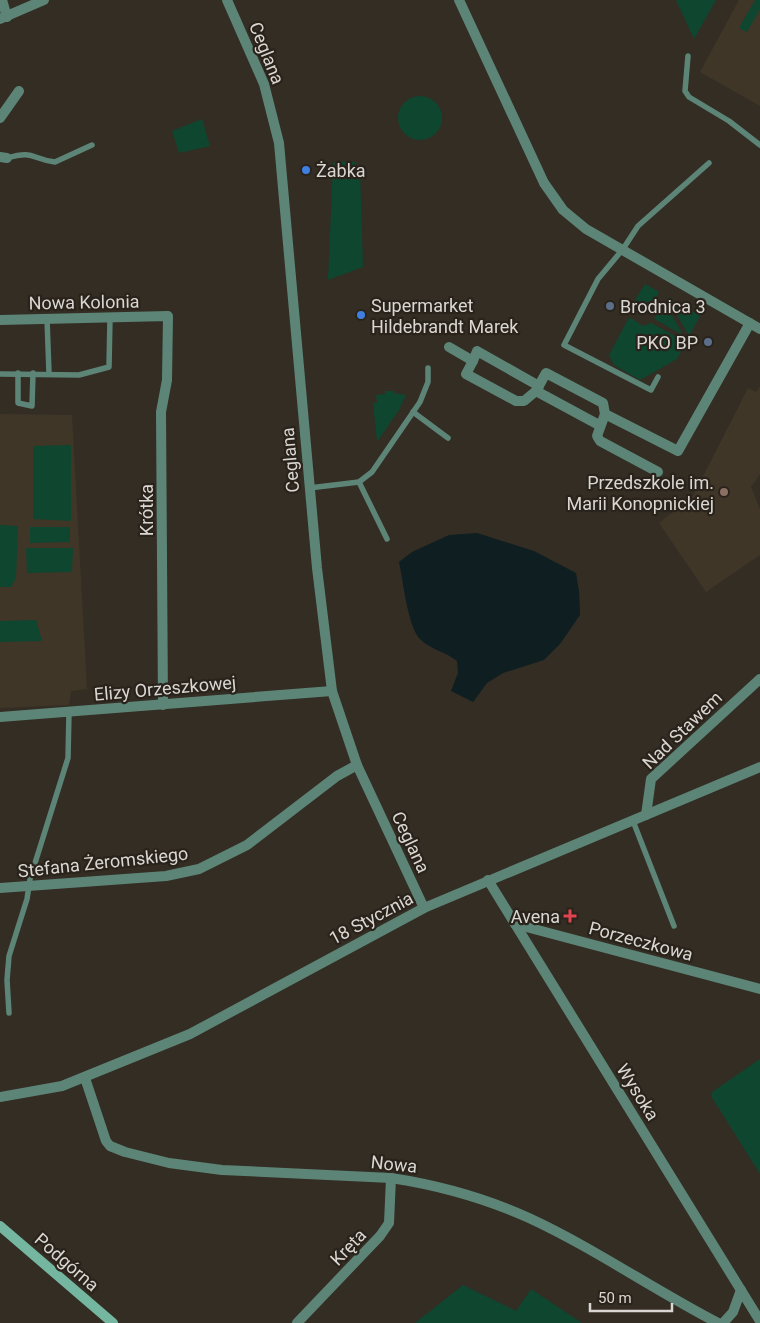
<svg xmlns="http://www.w3.org/2000/svg" width="760" height="1323" font-family="Roboto,sans-serif">
	<style>
		.built { fill: #3f3627 }
		.green { fill: #0e4630 }
		.water { fill: #0f1e20 }
		.lines { fill: none; stroke-linecap: round; stroke-linejoin: round }
		.service { stroke: #5d8577; stroke-width: 5.5 }
		.minor { stroke: #5d8577; stroke-width: 10 }
		.tertiary { stroke: #5d8577; stroke-width: 10 }
		.secondary { stroke: #75b6a1; stroke-width: 10 }
		.shop-dot { fill: #3f7fe0; stroke: #29231b; stroke-width: 2 }
		.service-dot { fill: #5c6f8a; stroke: #29231b; stroke-width: 2 }
		.education-dot { fill: #8d6e63; stroke: #29231b; stroke-width: 2 }
		.health-dot { fill: #e0444e; stroke: #29231b; stroke-width: 2 }
		.labels { text-anchor: middle; dominant-baseline: central; stroke-width: 4.5; stroke-linejoin: round; paint-order: stroke }
		.street-label { font-size: 18px; fill: #dad6d1; stroke: #29231b }
		.poi-label { font-size: 18px; fill: #dad6d1; stroke: #29231b; text-anchor: start }
	</style>
	<rect width="100%" height="100%" fill="#332d24"/>
	<g class="built">
		<polygon points="739,0 760,0 760,106 700,72"/>
		<polygon points="760,386 760,474 751,487 760,509 760,555 706,592 659,523 693,496 748,388 756,392"/>
		<polygon points="0,414 72,415 87,689 71,691 69,705 0,708"/>
	</g>
	<g class="green">
		<polygon points="676,0 716,0 694,39"/>
		<polygon points="755,0 760,0 760,9 747,32 739,28"/>
		<circle cx="420" cy="118" r="22"/>
		<polygon points="202,119 210,146 179,153 172,131"/>
		<polygon points="337,161 355,162 360,170 363,267 328,280 333,163"/>
		<polygon points="645,284 659,292 649,310 634,302"/>
		<polygon points="666,296 700,316 689,336"/>
		<polygon points="664,301 682,333 681,334 654,319"/>
		<polygon points="631,318 643,326 651,323 686,342 677,359 640,380 614,365 609,355 628,319"/>
		<polygon points="385,391 394,391 394,393 406,395 399,410 377,442 373,403 377,402 376,395 385,394"/>
		<polygon points="71,445 71,521 33,519 33,446"/>
		<polygon points="0,525 18,526 16,578 11,587 0,587"/>
		<polygon points="30,527 70,527 70,542 30,543"/>
		<polygon points="26,548 73,548 72,572 27,573"/>
		<polygon points="36,620 42,641 0,642 0,621"/>
		<polygon points="760,1059 760,1174 711,1096 712,1092"/>
		<polygon points="463,1285 516,1311 531,1289 582,1323 415,1323"/>
	</g>
	<path class="water" d="M477 533 534 551 576 573 579 591 580 615 560 644 544 660 503 673 487 683 473 702 451 691 458 673 457 661C446 652 432 650 421 640 408 629 403 580 399 562L412 552 449 535Z"/>
	<g class="lines">
		<g class="service">
			<polyline points="688,56 685,91 689,97 729,121 760,145"/>
			<path d="M7 158C35 150 31 159 55 162L92 145"/>
			<polyline points="47,319 49,373"/>
			<polyline points="18,373 18,403 32,406 33,373"/>
			<polyline points="0,374 79,375 109,367 110,318"/>
			<polyline points="658,377 651,390 564,345 598,279 623,249 638,226 709,163"/>
			<polyline points="413,412 448,438"/>
			<polyline points="359,482 387,539"/>
			<polyline points="309,488 359,482 372,472 420,402 428,382 428,368"/>
			<polyline points="633,821 674,926"/>
			<polyline points="9,1013 7,980 9,956 27,899 30,879 68,758 69,713"/>
		</g>
		<g class="minor">
			<polyline points="2,0 7,17"/>
			<polyline points="227,0 264,84 279,143 317,568 332,691 357,765 424,908"/>
			<polyline points="459,0 544,183 563,210 586,229 760,329"/>
			<polyline points="0,118 19,91"/>
			<polyline points="0,157 7,158"/>
			<polyline points="0,320 168,316 167,380 161,412 163,705"/>
			<polyline points="449,347 473,361 477,351 539,386"/>
			<polyline points="473,361 466,374 516,401 524,401 536,391"/>
			<polyline points="599,425 536,391 546,373 603,403 605,414"/>
			<polyline points="658,472 600,441 597,436 605,414 678,451 750,323"/>
			<polyline points="0,717 332,691"/>
			<polyline points="646,815 651,779 760,679"/>
			<polyline points="488,880 760,1321"/>
			<polyline points="0,888 166,876 199,869 247,845 337,776 357,765"/>
			<polyline points="515,924 760,989"/>
			<path d="M85 1078 106 1141 110 1146 125 1152 169 1163 222 1170 391 1178C437 1185 487 1199 529 1218 594 1248 654 1290 718 1323"/>
			<polyline points="297,1323 380,1236 389,1223 391,1178"/>
			<polyline points="723,1323 733,1312 741,1290"/>
		</g>
		<g class="tertiary">
			<polyline points="0,19 44,0"/>
			<polyline points="0,1097 62,1086 190,1034 424,908 760,767"/>
		</g>
		<polyline class="secondary" points="0,1226 113,1323"/>
	</g>
	<g class="shop-dot">
		<circle cx="306" cy="170" r="5"/>
		<circle cx="361" cy="315" r="5"/>
	</g>
	<g class="service-dot">
		<circle cx="610" cy="306" r="5"/>
		<circle cx="708" cy="342" r="5"/>
	</g>
	<circle class="education-dot" cx="724" cy="492" r="5"/>
	<path class="health-dot" d="M567.5 908.5h5v5h5v5h-5v5h-5v-5h-5v-5h5z"/>
	<g class="labels">
		<g class="street-label">
			<text transform="translate(267 53) rotate(68)">Ceglana</text>
			<text transform="translate(84 302) rotate(-1)">Nowa Kolonia</text>
			<text transform="translate(290 460) rotate(-95)">Ceglana</text>
			<text transform="translate(146 510) rotate(-90)">Krótka</text>
			<text transform="translate(165 688) rotate(-5)">Elizy Orzeszkowej</text>
			<text transform="translate(682 730) rotate(-44)">Nad Stawem</text>
			<text transform="translate(411 842) rotate(65)">Ceglana</text>
			<text transform="translate(103 862) rotate(-6)">Stefana Żeromskiego</text>
			<text transform="translate(371 918) rotate(-28)">18 Stycznia</text>
			<text transform="translate(641 941) rotate(15)">Porzeczkowa</text>
			<text transform="translate(638 1092) rotate(58)">Wysoka</text>
			<text transform="translate(394 1164) rotate(6)">Nowa</text>
			<text transform="translate(348 1247) rotate(-46)">Kręta</text>
			<text transform="translate(67 1262) rotate(41)">Podgórna</text>
		</g>
		<g class="poi-label">
			<text x="316" y="170">Żabka</text>
			<text x="371" y="305">Supermarket<tspan x="371" dy="21">Hildebrandt Marek</tspan></text>
			<text x="620" y="306">Brodnica 3</text>
			<text x="698" y="342" text-anchor="end">PKO BP</text>
			<text x="714" y="482" text-anchor="end">Przedszkole im.<tspan x="714" dy="21">Marii Konopnickiej</tspan></text>
			<text x="560" y="916" text-anchor="end">Avena</text>
		</g>
	</g>
	<path d="M590 1303v8h82v-8" fill="none" stroke="#dad6d1" stroke-width="2.5"/>
	<text x="598" y="1303" font-size="15" fill="#dad6d1" stroke="#29231b" stroke-width="4" paint-order="stroke">50 m</text>
</svg>
